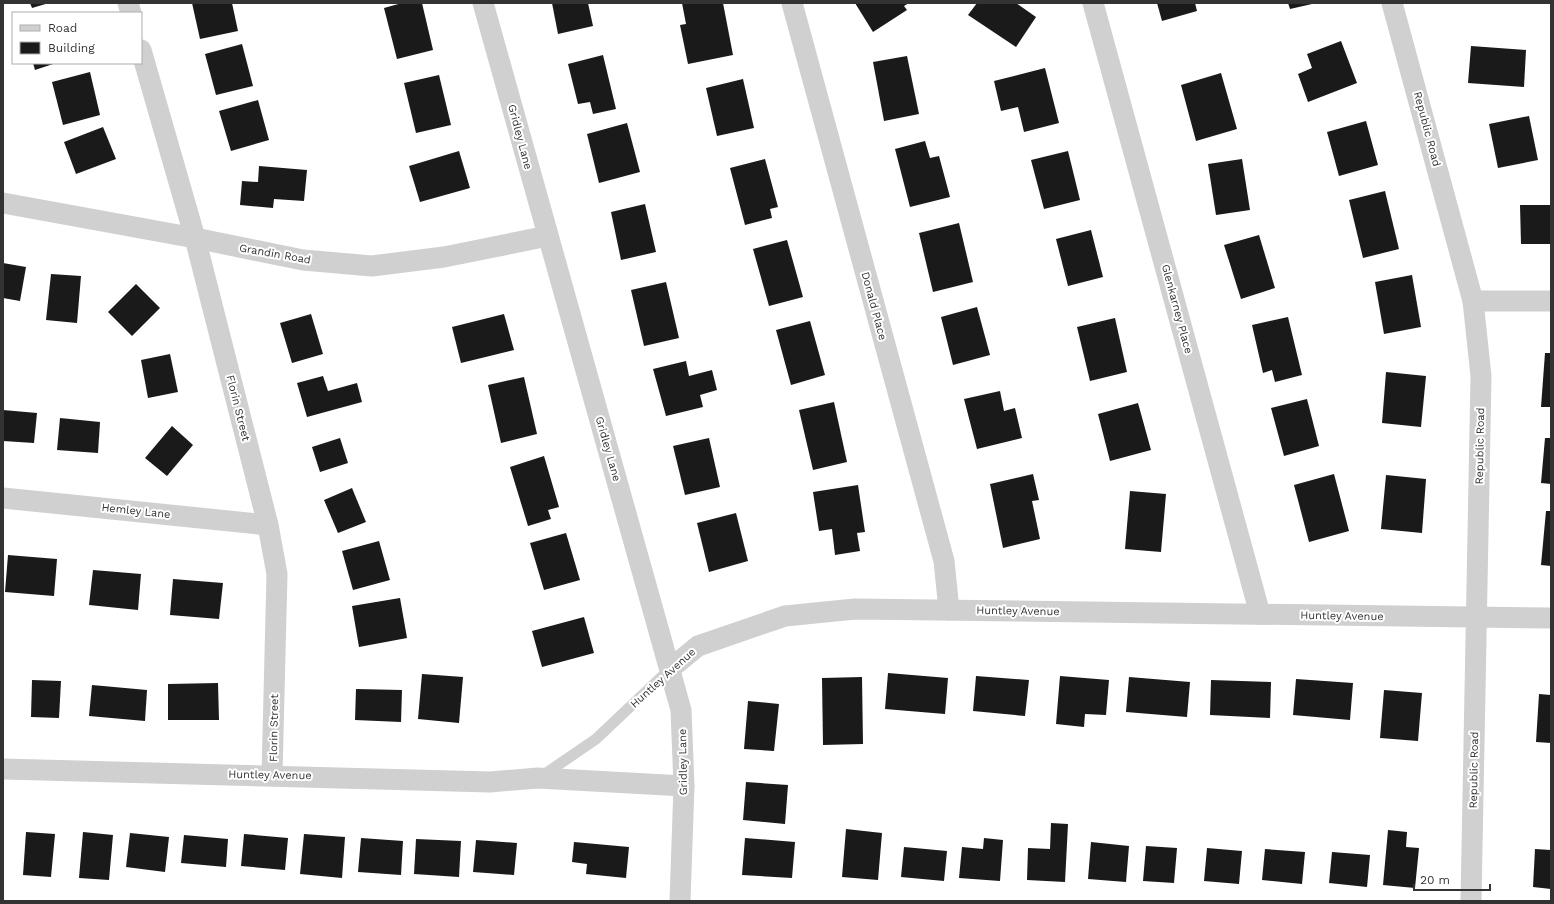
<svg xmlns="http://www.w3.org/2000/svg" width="1554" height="904" font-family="'Work Sans',sans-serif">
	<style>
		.building { fill: #1a1a1a }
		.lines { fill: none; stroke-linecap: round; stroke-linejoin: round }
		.service { stroke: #d0d0d0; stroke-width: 11 }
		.minor { stroke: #d0d0d0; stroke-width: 21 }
		.labels { text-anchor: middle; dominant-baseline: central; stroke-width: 4; stroke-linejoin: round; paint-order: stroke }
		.street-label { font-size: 11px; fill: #333; stroke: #fff }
	</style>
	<rect width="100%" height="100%" fill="#fff"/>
	<g class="building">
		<polygon points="30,3 49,3 32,8"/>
		<polygon points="192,3 232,3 238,31 200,39"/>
		<polygon points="402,3 422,3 433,50 397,59 384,8"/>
		<polygon points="552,3 588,3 593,26 558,34"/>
		<polygon points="682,3 723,3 733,55 688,64 680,25 686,24"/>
		<polygon points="855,3 909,3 904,6 907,10 873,32"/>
		<polygon points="977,3 1016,3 1036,17 1016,47 968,15"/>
		<polygon points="1157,3 1195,3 1197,11 1162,21"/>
		<polygon points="1288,3 1312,3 1312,4 1290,9"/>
		<polygon points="1341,41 1357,83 1308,102 1298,74 1312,68 1307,54"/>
		<polygon points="242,44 253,86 216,95 205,54"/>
		<polygon points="1471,46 1526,50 1524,87 1468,83"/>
		<polygon points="603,55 616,109 593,114 590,102 578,104 568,64"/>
		<polygon points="907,56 919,114 884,121 873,62"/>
		<polygon points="33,63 56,63 35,70"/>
		<polygon points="1045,68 1059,123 1024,132 1018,107 1001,111 994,81"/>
		<polygon points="90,72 100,115 63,125 52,82"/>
		<polygon points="1221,73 1237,129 1196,141 1181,85"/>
		<polygon points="439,75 451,125 416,133 404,83"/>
		<polygon points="743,79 754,128 717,136 706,88"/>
		<polygon points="258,100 269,140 231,151 219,111"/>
		<polygon points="1529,116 1538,160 1498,168 1489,124"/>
		<polygon points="1366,121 1378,165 1339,176 1327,132"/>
		<polygon points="627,123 640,172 599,183 587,134"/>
		<polygon points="103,127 116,159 76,174 64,142"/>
		<polygon points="925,141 930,158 939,156 950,197 910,207 895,149"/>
		<polygon points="459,151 470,188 420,202 409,166"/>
		<polygon points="1068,151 1080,200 1044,209 1031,160"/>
		<polygon points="765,159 778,207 770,209 772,218 745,225 730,168"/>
		<polygon points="1242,159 1250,210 1216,215 1208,164"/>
		<polygon points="259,166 307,170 304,201 274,199 273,208 240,205 242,181 258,182"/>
		<polygon points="1385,191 1399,249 1363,258 1349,200"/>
		<polygon points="645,204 656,252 621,260 611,212"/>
		<polygon points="1520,205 1551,205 1551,244 1521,244"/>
		<polygon points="959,223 973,282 933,292 919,233"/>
		<polygon points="1091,230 1103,277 1068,286 1056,239"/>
		<polygon points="1259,235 1275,288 1241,299 1224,245"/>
		<polygon points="787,240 803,297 769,306 753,249"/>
		<polygon points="3,263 26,267 20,301 3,298"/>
		<polygon points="51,274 81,276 77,323 46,320"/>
		<polygon points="1412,275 1421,327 1384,334 1375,282"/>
		<polygon points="666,282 679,338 644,346 631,290"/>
		<polygon points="136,284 160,308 132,336 108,312"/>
		<polygon points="977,307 990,355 953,365 941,317"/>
		<polygon points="311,314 323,354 292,363 280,323"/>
		<polygon points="504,314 514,350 461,363 452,327"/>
		<polygon points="1288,317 1302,375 1275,382 1272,370 1263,373 1252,325"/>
		<polygon points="1115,318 1127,372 1090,381 1077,327"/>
		<polygon points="810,321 825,375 791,385 776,330"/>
		<polygon points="1545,353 1551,353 1551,407 1541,407"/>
		<polygon points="170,354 178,392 148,398 141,360"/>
		<polygon points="686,361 689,376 712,370 717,390 700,395 703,407 666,416 653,369"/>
		<polygon points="1386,372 1426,376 1421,427 1382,423"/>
		<polygon points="323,376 328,391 357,383 362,402 307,417 297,383"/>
		<polygon points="524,377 537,434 501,443 488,385"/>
		<polygon points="1000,391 1004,411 1015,408 1022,438 977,449 964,399"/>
		<polygon points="1307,399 1319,446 1284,456 1271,408"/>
		<polygon points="834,402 847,462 813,470 799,410"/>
		<polygon points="1138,403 1151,450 1110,461 1098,414"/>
		<polygon points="3,410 37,413 34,443 3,441"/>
		<polygon points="60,418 100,422 98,453 57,450"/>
		<polygon points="172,426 193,445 167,476 145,458"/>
		<polygon points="340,438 348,463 320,472 312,447"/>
		<polygon points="709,438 720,487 685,495 673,446"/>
		<polygon points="1545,438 1551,438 1551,484 1541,483"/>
		<polygon points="544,456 559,507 548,510 551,519 528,526 510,467"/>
		<polygon points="1033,474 1039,500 1032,501 1040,539 1003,548 990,484"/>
		<polygon points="1334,474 1349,531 1309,542 1294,485"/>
		<polygon points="1386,475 1426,479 1422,533 1381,529"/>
		<polygon points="858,485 865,532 857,533 860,551 835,555 832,529 819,531 813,492"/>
		<polygon points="352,488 366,522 338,533 324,500"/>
		<polygon points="1130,491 1166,494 1161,552 1125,549"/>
		<polygon points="1546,511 1551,511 1551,566 1541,565"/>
		<polygon points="736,513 748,561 709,572 697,523"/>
		<polygon points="566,533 580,580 544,590 530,543"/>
		<polygon points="379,541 390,580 353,590 342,551"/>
		<polygon points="8,555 57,559 54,596 5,592"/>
		<polygon points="93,570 141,574 138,610 89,605"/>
		<polygon points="173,579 223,583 219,619 170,615"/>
		<polygon points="400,598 407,638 359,647 352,606"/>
		<polygon points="584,617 594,653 542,667 532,631"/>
		<polygon points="888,673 948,678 945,714 885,709"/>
		<polygon points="422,674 463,677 459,723 418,719"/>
		<polygon points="976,676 1029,680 1025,716 973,711"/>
		<polygon points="1060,676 1109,680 1106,715 1085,714 1084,727 1056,724"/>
		<polygon points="862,677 863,744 823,745 822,678"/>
		<polygon points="1129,677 1190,682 1187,717 1126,712"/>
		<polygon points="1296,679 1353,683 1350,720 1293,715"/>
		<polygon points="32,680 61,681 59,718 31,717"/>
		<polygon points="1211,680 1271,682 1270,718 1210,715"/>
		<polygon points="218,683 219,720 168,720 168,684"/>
		<polygon points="92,685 147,690 145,721 89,716"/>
		<polygon points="356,689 402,690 401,722 355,720"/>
		<polygon points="1384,690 1422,693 1418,741 1380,738"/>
		<polygon points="1539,694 1551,695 1551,743 1536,742"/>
		<polygon points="748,701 779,704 774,751 744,749"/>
		<polygon points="746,782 788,785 785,824 743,820"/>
		<polygon points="1051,823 1068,824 1065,882 1027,880 1028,848 1050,849"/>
		<polygon points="846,829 882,833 878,880 842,877"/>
		<polygon points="1388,830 1407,832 1406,847 1419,848 1415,888 1383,885"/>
		<polygon points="26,832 55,834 51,877 23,875"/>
		<polygon points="83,832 113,835 109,880 79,878"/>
		<polygon points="130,833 169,837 165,872 126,867"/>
		<polygon points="244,834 288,838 285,870 241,866"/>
		<polygon points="304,834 345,837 342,878 300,874"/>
		<polygon points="184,835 228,839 226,867 181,863"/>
		<polygon points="361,838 403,841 401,875 358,872"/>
		<polygon points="745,838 795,842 792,878 742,875"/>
		<polygon points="984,838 1003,840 1000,881 959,878 962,847 983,849"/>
		<polygon points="416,839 461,841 459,877 414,874"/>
		<polygon points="476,840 517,843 514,875 473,872"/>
		<polygon points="574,842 629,847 626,878 586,874 587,864 572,862"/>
		<polygon points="1091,842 1129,846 1126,882 1088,879"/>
		<polygon points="1146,846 1177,848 1174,883 1143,881"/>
		<polygon points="904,847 947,851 944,881 901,877"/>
		<polygon points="1207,848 1242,851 1239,884 1204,881"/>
		<polygon points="1265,849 1305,852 1302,884 1262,880"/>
		<polygon points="1535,849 1551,850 1551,889 1533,887"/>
		<polygon points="1332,852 1370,855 1367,887 1329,883"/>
	</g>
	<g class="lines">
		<polyline class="service" points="542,776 596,739 670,669"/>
		<g class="minor">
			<polyline points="128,3 131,13"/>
			<polyline points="483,3 681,710 684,786 680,901"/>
			<polyline points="792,3 944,561 949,610"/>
			<polyline points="1093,3 1260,614"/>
			<polyline points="1392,3 1473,301 1481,376 1471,901"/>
			<polyline points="141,50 195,238 268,525 277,574 272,775"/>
			<polyline points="3,203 195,238 303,260 372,266 444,257 548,236"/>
			<polyline points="1473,301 1551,301"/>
			<polyline points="3,498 268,525"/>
			<polyline points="670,669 698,646 785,616 855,609 1551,618"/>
			<polyline points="3,769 490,782 538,778 684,786"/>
		</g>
	</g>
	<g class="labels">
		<g class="street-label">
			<text transform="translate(1427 129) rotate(75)">Republic Road</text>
			<text transform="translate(520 137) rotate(75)">Gridley Lane</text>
			<text transform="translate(275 254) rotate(10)">Grandin Road</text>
			<text transform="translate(874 306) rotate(75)">Donald Place</text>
			<text transform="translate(1177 309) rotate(75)">Glenkarney Place</text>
			<text transform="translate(238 408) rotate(76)">Florin Street</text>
			<text transform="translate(1480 446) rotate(-89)">Republic Road</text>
			<text transform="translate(608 449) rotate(74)">Gridley Lane</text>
			<text transform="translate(136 511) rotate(6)">Hemley Lane</text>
			<text transform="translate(1018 611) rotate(1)">Huntley Avenue</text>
			<text transform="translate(1342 616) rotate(1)">Huntley Avenue</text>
			<text transform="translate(663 678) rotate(-42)">Huntley Avenue</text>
			<text transform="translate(274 728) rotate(-89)">Florin Street</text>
			<text transform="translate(683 762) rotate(-91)">Gridley Lane</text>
			<text transform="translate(1474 770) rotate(-89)">Republic Road</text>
			<text transform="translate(270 775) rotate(1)">Huntley Avenue</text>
		</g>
	</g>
	<rect width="1554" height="904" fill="none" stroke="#333333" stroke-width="8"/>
	<rect x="12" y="12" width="130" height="52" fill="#ffffff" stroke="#adadad"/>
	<rect x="20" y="25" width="20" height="6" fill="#d0d0d0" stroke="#adadad"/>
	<text x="48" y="32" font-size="12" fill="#333333">Road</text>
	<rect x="20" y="42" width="20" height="12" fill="#1a1a1a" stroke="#adadad"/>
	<text x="48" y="52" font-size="12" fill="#333333">Building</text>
	<path d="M1414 884v6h76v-6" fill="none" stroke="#333333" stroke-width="2"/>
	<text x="1420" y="884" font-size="12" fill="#333333" stroke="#ffffff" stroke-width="3" paint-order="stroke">20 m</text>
</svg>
